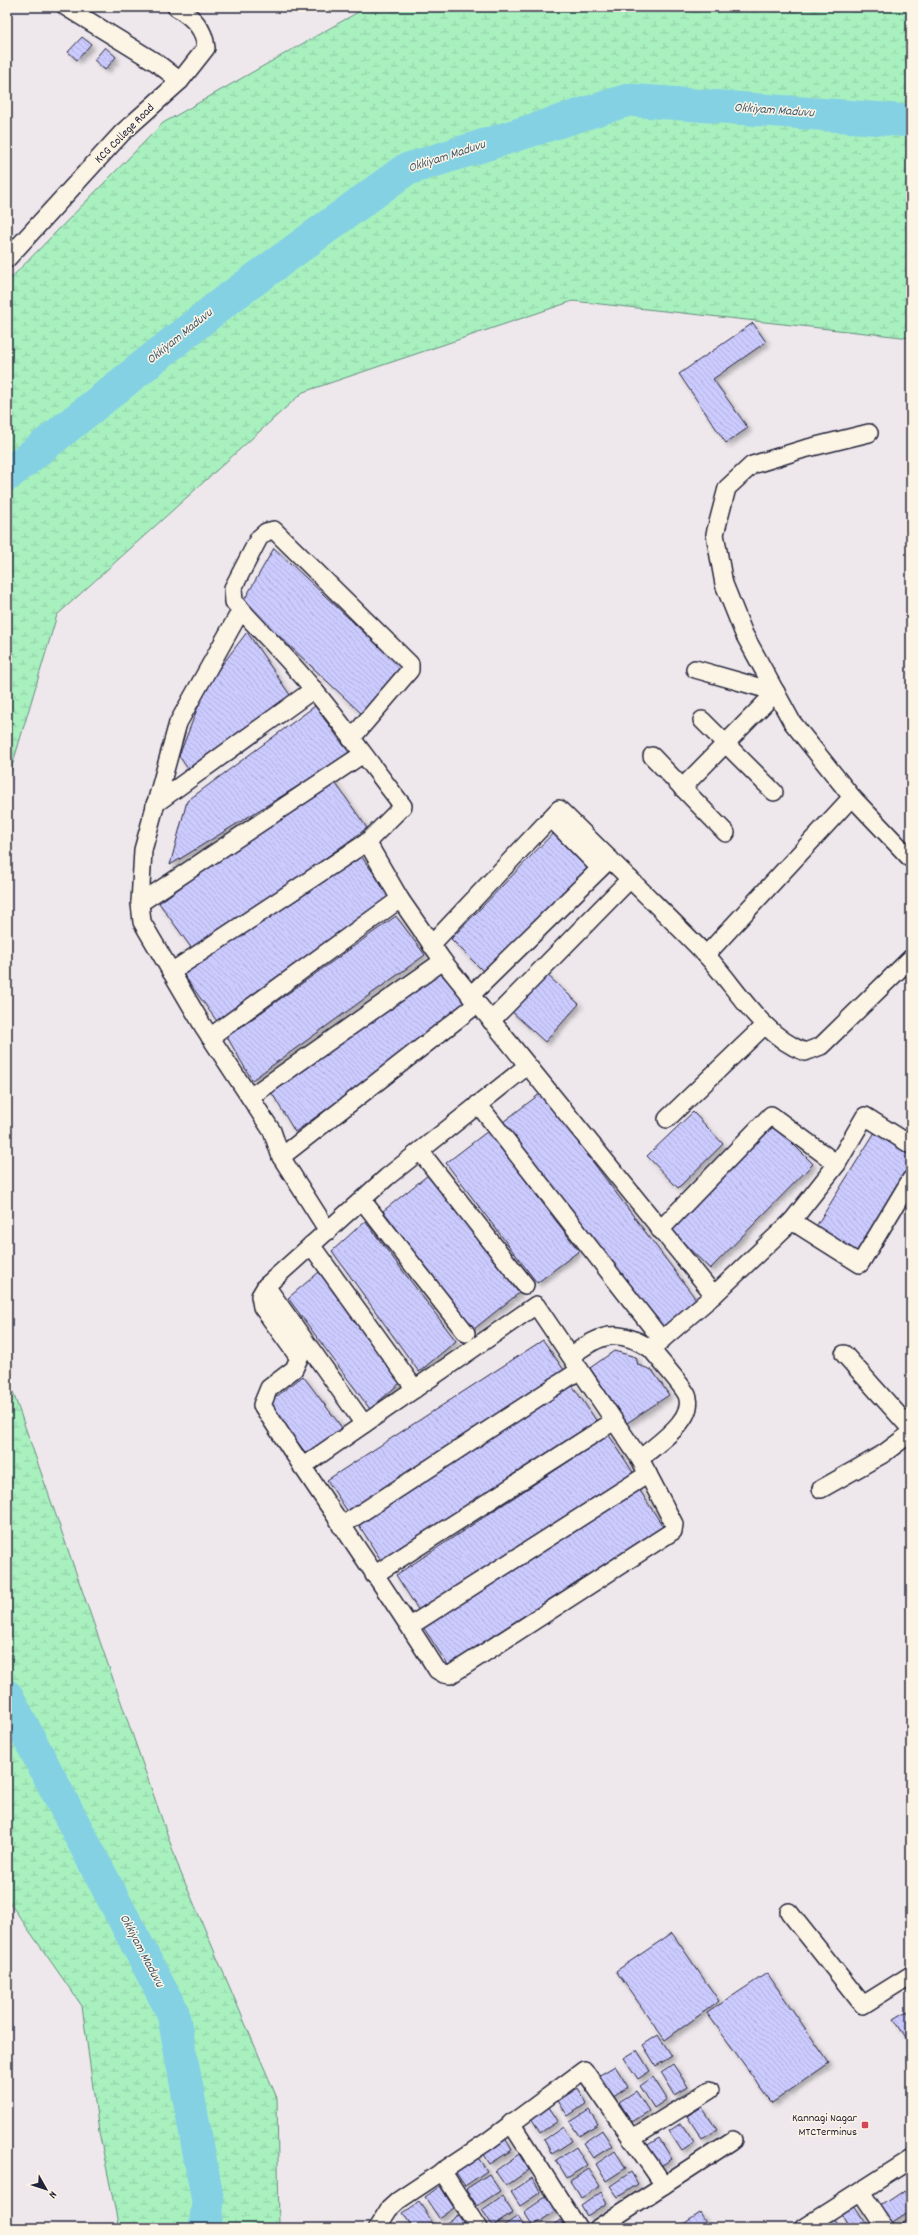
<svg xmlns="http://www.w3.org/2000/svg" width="918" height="2235" font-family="Dekko,sans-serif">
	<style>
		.wetland { fill: url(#wetland-marsh); stroke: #658a7d }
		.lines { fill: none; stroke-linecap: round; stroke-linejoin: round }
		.river { stroke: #85d1e4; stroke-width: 33 }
		.building { fill: url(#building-back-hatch); stroke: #22223b; filter: url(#shadow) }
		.minor-casing { stroke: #22223b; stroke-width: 20 }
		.minor { stroke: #fcf5e5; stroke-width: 17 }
		.poi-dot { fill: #d1495b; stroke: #fcf5e5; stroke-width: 1.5 }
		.labels { text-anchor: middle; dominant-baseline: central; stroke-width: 3; stroke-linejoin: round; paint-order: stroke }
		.street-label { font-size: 12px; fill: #22223b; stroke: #fcf5e5 }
		.poi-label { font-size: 12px; fill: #22223b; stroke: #fcf5e5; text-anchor: end }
		.water-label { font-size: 13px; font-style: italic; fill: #40576e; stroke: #fcf5e5 }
	</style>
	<defs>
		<pattern id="wetland-marsh" width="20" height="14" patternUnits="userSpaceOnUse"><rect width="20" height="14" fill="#a8f1bf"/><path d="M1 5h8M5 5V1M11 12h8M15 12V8" fill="none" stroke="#90cea5"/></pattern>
		<pattern id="building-back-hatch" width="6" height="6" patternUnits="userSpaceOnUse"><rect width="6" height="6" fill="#cccbfe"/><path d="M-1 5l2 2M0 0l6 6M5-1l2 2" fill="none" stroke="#afaedb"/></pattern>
		<filter id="shadow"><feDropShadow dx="3.5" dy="3.5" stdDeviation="2" flood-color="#0004"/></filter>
	</defs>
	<rect width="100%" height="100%" fill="#eee8ec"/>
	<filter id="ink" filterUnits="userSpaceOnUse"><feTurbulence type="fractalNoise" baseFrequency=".025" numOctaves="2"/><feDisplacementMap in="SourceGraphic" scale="8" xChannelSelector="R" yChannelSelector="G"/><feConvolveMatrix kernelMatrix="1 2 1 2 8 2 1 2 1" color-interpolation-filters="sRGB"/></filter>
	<g filter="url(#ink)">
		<g class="wetland">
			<polygon points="367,7 911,7 911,338 573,301 303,392 57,615 7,783 7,282 163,123"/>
			<polygon points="7,1375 180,1871 277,2098 279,2228 119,2228 99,2132 82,2006 7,1899"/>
		</g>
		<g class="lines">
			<g class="river">
				<polyline points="7,475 224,302 405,170 628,100 911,121"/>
				<polyline points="7,1696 173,2013 208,2201 205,2228"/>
			</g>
		</g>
		<g class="building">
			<polygon points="82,37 91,44 77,60 68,52"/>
			<polygon points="105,47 116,57 105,70 94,60"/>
			<polygon points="753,323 766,342 713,379 748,428 726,443 679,374"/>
			<polygon points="274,548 404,670 362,714 243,602"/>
			<polygon points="247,632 292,698 188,769 179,756 206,686"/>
			<polygon points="315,706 350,754 170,865 187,801"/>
			<polygon points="332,778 367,828 195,953 159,903"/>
			<polygon points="558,828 597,866 487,975 451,939"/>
			<polygon points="356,849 392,899 219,1024 183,974"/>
			<polygon points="396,916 425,955 252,1080 227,1037"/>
			<polygon points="441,970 468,1007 295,1132 270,1090"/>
			<polygon points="545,973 579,1004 545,1042 511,1011"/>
			<polygon points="541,1093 698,1302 661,1329 503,1122"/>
			<polygon points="693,1112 723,1144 678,1188 647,1156"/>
			<polygon points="774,1125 813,1164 710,1269 671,1231"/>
			<polygon points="877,1129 911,1150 911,1176 861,1256 815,1228"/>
			<polygon points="488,1131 579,1251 537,1283 446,1163"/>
			<polygon points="428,1175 519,1293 474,1329 383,1211"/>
			<polygon points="365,1221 456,1341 419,1372 332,1251"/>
			<polygon points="319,1272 400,1383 370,1409 288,1298"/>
			<polygon points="543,1340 566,1373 348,1512 327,1480"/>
			<polygon points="614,1351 636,1357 638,1365 652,1370 669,1395 627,1423 590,1368"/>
			<polygon points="303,1376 343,1429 308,1456 268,1403"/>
			<polygon points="572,1385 600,1426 385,1567 359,1525"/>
			<polygon points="609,1435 634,1474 423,1617 396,1575"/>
			<polygon points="637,1486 664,1528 450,1668 423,1627"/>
			<polygon points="672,1933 719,2001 665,2040 616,1971"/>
			<polygon points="767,1973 829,2063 772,2103 707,2013"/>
			<polygon points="907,2011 911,2017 911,2036 907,2039 894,2019"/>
			<polygon points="658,2035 672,2056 656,2066 643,2045"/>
			<polygon points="637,2050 650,2071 638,2079 624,2058"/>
			<polygon points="673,2064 688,2087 675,2095 661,2072"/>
			<polygon points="615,2066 628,2087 612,2098 598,2076"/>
			<polygon points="653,2077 667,2099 654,2108 640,2086"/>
			<polygon points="578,2088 587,2103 568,2116 558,2101"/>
			<polygon points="636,2091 649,2111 632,2122 619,2102"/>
			<polygon points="549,2107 558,2121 540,2133 531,2119"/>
			<polygon points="702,2107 717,2130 702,2139 687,2116"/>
			<polygon points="589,2110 598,2124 579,2136 570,2122"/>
			<polygon points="681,2123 694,2143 682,2151 669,2131"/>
			<polygon points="563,2127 572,2141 552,2154 544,2140"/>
			<polygon points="602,2130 612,2146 593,2158 583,2143"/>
			<polygon points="505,2138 512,2150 490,2164 483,2153"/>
			<polygon points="659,2138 672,2159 659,2167 646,2146"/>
			<polygon points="576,2147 587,2165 567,2178 556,2160"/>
			<polygon points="615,2151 626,2168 606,2181 596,2164"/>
			<polygon points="519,2154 529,2170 506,2186 495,2171"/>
			<polygon points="476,2155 487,2171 465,2186 454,2170"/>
			<polygon points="589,2169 600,2186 581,2198 570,2181"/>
			<polygon points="631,2172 638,2184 618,2197 610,2186"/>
			<polygon points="489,2174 500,2191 477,2206 466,2189"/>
			<polygon points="532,2178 541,2192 520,2206 511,2192"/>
			<polygon points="911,2181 911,2190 907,2184"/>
			<polygon points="440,2186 454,2208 439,2218 425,2197"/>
			<polygon points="904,2190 911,2200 911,2210 891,2223 880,2206"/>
			<polygon points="601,2192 607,2203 587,2216 581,2206"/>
			<polygon points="502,2196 513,2213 493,2226 482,2210"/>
			<polygon points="547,2196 557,2210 533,2226 524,2212"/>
			<polygon points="419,2202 433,2223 425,2228 413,2228 403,2213"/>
			<polygon points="854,2205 869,2228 850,2228 841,2213"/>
			<polygon points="700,2213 709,2228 677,2228"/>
			<polygon points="458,2215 467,2228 444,2228 442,2226"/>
			<polygon points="518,2216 526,2228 500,2228"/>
			<polygon points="911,2218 911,2228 899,2228 898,2226"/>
			<polygon points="834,2219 840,2228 820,2228"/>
			<polygon points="560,2220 566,2228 549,2228"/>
		</g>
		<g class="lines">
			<g class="minor-casing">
				<g id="minor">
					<polyline points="66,7 157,63 180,81"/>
					<path d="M7 259 122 133 180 81 206 48C204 27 192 17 176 7"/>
					<polyline points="869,433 804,449 752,465 727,488 715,534 724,584 744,634 792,722 852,797 911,859"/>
					<polyline points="241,610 178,723 143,850 140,903 142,922 203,1026 272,1131 281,1157 328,1231"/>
					<polyline points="702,720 774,792"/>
					<path d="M351 739 410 670V664L274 530 266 532 259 538 233 588 234 602C260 631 289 659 314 690 345 727 373 768 403 806L367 842 400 899 443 961 714 1295 792 1221 860 1264 911 1179"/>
					<polyline points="652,756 726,833"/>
					<polyline points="682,788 776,692 695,669"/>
					<polyline points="155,804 314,689"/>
					<polyline points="551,818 600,868"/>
					<polyline points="140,903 363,754"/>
					<polyline points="431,945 559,809 630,879"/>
					<polyline points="706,955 852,797"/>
					<polyline points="171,972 367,842"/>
					<polyline points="470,996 610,859"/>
					<path d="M491 1021 630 879C655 904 681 929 706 955 736 987 762 1036 805 1052L821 1046 911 958"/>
					<polyline points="210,1037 400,899"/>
					<polyline points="250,1097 443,961"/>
					<polyline points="478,1104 662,1340"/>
					<polyline points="667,1119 765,1025"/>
					<polyline points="420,1151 525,1285"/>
					<polyline points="281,1157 477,1004"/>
					<polyline points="362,1200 466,1333"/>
					<polyline points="792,1221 837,1164 865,1116 911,1145"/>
					<polyline points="660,1230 771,1115 837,1164"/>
					<polyline points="311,1245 415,1389"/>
					<polyline points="266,1286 364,1424"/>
					<polyline points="844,1354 911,1429"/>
					<path d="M571 1356C600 1334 618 1327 651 1349"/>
					<path d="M640 1459C655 1445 697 1419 687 1395 681 1383 660 1361 651 1349L714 1295"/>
					<path d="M302 1467 536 1305 640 1459 674 1524 673 1531 450 1675 444 1674 437 1670C381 1580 319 1494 262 1405L269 1388 294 1369 299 1358 262 1307 260 1296 266 1286 387 1177 527 1066"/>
					<polyline points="821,1489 883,1454 911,1433"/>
					<polyline points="341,1526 580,1370"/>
					<polyline points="374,1575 614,1421"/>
					<polyline points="410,1626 648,1474"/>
					<polyline points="789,1912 863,2005 911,1975"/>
					<polyline points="511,2123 578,2228"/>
					<polyline points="631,2139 710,2090"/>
					<polyline points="442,2171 479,2228"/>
					<polyline points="861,2192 885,2228"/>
					<polyline points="377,2228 389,2209 399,2200 488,2141 584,2070 664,2185"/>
					<polyline points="598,2228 733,2140"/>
					<polyline points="803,2228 911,2159"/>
				</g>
			</g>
			<use href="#minor" class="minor"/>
		</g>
	</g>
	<rect class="poi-dot" x="861" y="2121" width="8" height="8" rx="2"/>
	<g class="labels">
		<g class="street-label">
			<text transform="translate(125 134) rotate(-45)">KCG College Road</text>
		</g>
		<g class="poi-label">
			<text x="857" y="2118">Kannagi Nagar<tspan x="857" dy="14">MTCTerminus</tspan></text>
		</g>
		<g class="water-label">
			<text transform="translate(774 111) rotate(4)">Okkiyam Maduvu</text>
			<text transform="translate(447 157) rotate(-18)">Okkiyam Maduvu</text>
			<text transform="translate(180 337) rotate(-39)">Okkiyam Maduvu</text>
			<text transform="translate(141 1951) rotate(62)">Okkiyam Maduvu</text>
		</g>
	</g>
	<rect width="918" height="2235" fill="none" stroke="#fcf5e5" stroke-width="24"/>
	<rect x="12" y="12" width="894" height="2211" fill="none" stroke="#22223b" stroke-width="1.5" filter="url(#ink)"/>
	<g transform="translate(46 2189) rotate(129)" stroke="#fcf5e5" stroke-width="3" paint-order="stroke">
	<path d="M0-3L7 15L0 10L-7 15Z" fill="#22223b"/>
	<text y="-6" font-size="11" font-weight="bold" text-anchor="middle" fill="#22223b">N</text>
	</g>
</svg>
